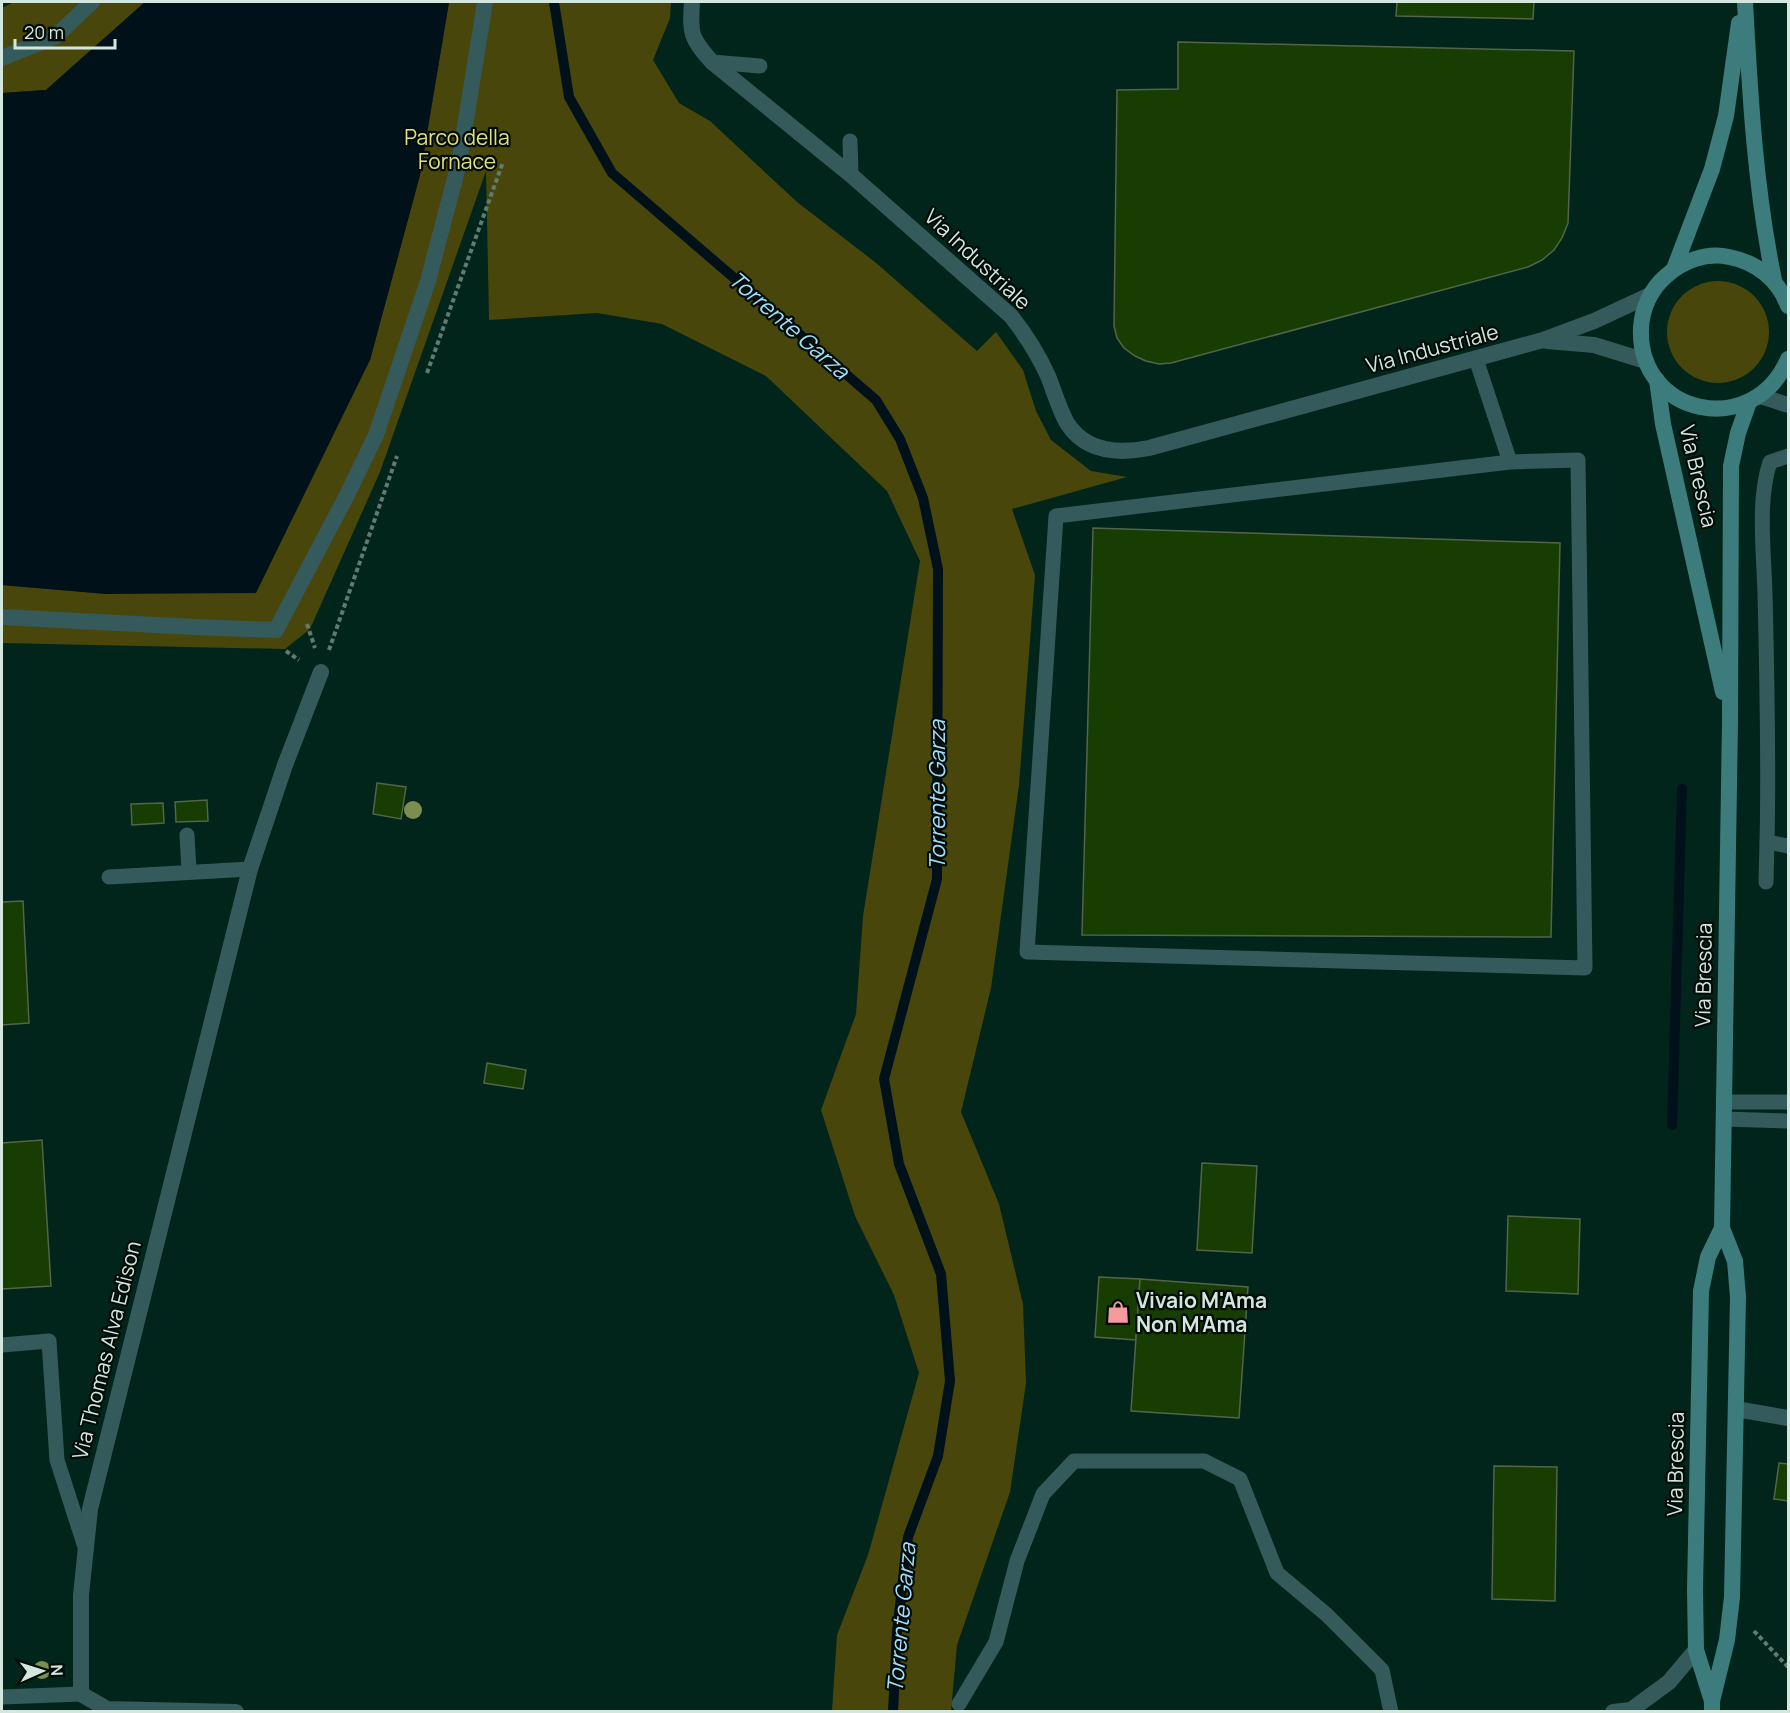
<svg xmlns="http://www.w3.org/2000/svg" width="1790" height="1713" font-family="Manrope,sans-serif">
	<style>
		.green { fill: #48460b }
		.water { fill: #00111a }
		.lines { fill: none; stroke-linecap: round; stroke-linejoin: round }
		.stream { stroke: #00111a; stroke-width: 10 }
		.building { fill: #173d02; stroke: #52654b; stroke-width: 1.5 }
		.path { stroke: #607c72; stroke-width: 4; stroke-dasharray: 4.5 3; stroke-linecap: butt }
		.service { stroke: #355a5b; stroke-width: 15 }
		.pedestrian { stroke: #355a5b; stroke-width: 16 }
		.minor { stroke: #355a5b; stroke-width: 16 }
		.secondary { stroke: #3d7c7d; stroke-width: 16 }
		.tree { fill: #7d8c4f }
		.labels { text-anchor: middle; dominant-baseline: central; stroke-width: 4.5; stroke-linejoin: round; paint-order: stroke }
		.park-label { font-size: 21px; fill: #e3e17b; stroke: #010b07 }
		.street-label { font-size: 21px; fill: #d4e7de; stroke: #010b07 }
		.poi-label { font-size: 21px; font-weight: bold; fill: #d4e7de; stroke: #010b07; text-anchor: start }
		.water-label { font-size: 22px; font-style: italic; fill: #a0e0fc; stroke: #010b07 }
	</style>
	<rect width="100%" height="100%" fill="#01251a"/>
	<g class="green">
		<polygon points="14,2 145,2 46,90 2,93 2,8"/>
		<polygon points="449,2 671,2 670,18 653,60 679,103 710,121 797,202 875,262 977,351 996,332 1023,370 1036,411 1051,440 1091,471 1127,477 1012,509 1035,575 1019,785 991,988 961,1112 999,1204 1023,1304 1026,1383 1010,1492 957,1645 951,1711 832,1711 837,1635 868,1555 919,1373 894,1295 855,1216 821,1110 856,1014 863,916 920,561 887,491 766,376 662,324 597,313 489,320 486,171 380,472 310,629 285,649 2,643 2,585 107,594 370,360 420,175"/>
		<circle cx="1718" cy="332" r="51"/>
	</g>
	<polygon class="water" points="145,2 449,2 420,175 370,360 256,593 107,594 2,585 2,93 46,90"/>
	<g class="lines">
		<g class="stream">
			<polyline points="554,2 569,97 612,173 876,400 900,439 923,498 938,569 937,879 884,1079 899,1164 941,1274 950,1381 938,1456 908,1537 897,1631 893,1712"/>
			<polyline points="1672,1125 1682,789"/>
		</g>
	</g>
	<g class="building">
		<polygon points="1397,2 1534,2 1533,19 1396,16"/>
		<polygon points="1178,42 1574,51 1568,223 1562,238 1554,250 1542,260 1528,267 1171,363 1159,364 1146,361 1135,356 1124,348 1117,338 1114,326 1117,90 1178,89"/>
		<polygon points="1093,528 1560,543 1551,937 1082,935"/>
		<polygon points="377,783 406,787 401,819 373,814"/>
		<polygon points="207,800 208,821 176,822 175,802"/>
		<polygon points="163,803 164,823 132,825 131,804"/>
		<polygon points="23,901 29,1023 2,1025 2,902"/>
		<polygon points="487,1063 526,1070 523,1089 484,1083"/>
		<polygon points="42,1140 51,1286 2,1289 2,1143"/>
		<polygon points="1202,1163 1257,1166 1252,1253 1197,1250"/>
		<polygon points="1508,1216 1580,1219 1578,1294 1506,1291"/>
		<polygon points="1099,1277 1140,1279 1136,1340 1095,1337"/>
		<polygon points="1140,1279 1248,1287 1239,1418 1131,1411"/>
		<polygon points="1779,1463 1788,1464 1788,1501 1774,1499"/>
		<polygon points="1494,1466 1557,1467 1555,1601 1492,1599"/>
	</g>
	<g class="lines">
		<g class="path">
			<polyline points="427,373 503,162"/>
			<polyline points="307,624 315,648"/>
			<polyline points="329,650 397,456"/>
			<polyline points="286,651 299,660"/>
			<polyline points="1754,1631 1788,1667"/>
		</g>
		<g class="service">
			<polyline points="712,62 760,66"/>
			<polyline points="850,141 851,175"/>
			<polyline points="1476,359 1510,462 1056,516 1027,952 1585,968 1578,460 1510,462"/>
			<path d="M1788 456 1770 462C1757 501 1764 552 1765 594 1767 677 1769 759 1767 842L1788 846"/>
			<polyline points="187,835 189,871"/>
			<polyline points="109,877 250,869"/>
			<polyline points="1766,882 1767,842"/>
			<polyline points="1724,1102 1788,1102"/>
			<polyline points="1724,1119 1788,1121"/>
			<polyline points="2,1345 49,1341 57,1460 85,1547"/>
			<polyline points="2,1697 81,1694"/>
			<polyline points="959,1704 996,1642 1017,1561 1043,1494 1074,1461 1204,1461 1240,1479 1277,1573 1327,1615 1382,1670 1391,1712"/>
		</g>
		<g class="pedestrian">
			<polyline points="2,58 56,36 92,2"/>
			<polyline points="2,617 195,627 276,630 347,495 376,435 428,281 459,163 485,2"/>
		</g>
		<g class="minor">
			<path d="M692 2C690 34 690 37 712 62L851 175 1011 316C1026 335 1038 354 1048 376 1054 391 1059 409 1067 423 1086 453 1119 454 1149 448L1543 340 1594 321 1650 295"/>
			<polyline points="1547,341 1594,345 1646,361"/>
			<polyline points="1760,396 1788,405"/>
			<polyline points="1736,1409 1788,1418"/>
			<polyline points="1631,1710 1669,1682 1696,1650"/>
			<polyline points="236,1712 107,1709 81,1694 81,1595 90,1509 250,869 285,765 321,672"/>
			<polyline points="1613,1712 1631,1710 1635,1712"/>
		</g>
		<g class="secondary">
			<path d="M1745 2C1750 95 1755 188 1774 280"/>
			<polyline points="1674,269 1712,169 1726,116 1739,23"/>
			<path d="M1788 306C1779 280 1756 262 1729 257 1706 252 1683 261 1666 276 1651 289 1642 308 1641 328 1637 416 1754 440 1788 359"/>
			<polyline points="1657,380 1663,424 1723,692"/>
			<polyline points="1712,1701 1696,1650 1695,1590 1701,1291 1708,1257 1722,1228"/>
			<polyline points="1712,1712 1712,1701 1727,1640 1732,1597 1738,1297 1735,1261 1722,1228 1730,722 1731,466 1738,433 1749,402"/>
		</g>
	</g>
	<g class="tree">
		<circle cx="413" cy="810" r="9"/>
		<circle cx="42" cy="1670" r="9"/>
	</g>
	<defs>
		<g id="shop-bare" transform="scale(1.8)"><path d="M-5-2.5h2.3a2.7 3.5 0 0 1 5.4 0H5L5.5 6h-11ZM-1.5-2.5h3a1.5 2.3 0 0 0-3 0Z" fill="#f59b9c" stroke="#010b07" stroke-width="2.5" paint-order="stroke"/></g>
	</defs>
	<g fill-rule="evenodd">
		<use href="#shop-bare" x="1118" y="1312"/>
	</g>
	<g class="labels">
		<g class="park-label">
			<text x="457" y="137">Parco della<tspan x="457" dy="24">Fornace</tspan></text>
		</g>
		<g class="street-label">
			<text transform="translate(978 259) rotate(43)">Via Industriale</text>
			<text transform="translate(1432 348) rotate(-15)">Via Industriale</text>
			<text transform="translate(1699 476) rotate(77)">Via Brescia</text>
			<text transform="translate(1703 975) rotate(-89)">Via Brescia</text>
			<text transform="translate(106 1350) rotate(-76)">Via Thomas Alva Edison</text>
			<text transform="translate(1675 1464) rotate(-89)">Via Brescia</text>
		</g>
		<g class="poi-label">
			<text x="1136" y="1300">Vivaio M'Ama<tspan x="1136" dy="24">Non M'Ama</tspan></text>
		</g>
		<g class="water-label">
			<text transform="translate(789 325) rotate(41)">Torrente Garza</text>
			<text transform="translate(937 795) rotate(-90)">Torrente Garza</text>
			<text transform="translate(901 1618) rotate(-85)">Torrente Garza</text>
		</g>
	</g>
	<rect width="1790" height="1713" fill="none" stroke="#d4e7de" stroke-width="6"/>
	<g transform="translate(42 1671) rotate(87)" stroke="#010b07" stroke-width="4.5" paint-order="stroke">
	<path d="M0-4.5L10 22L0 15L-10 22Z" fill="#d4e7de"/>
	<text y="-9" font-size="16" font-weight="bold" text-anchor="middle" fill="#d4e7de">N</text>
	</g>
	<path d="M15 39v9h100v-9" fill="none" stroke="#d4e7de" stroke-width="3"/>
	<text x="24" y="39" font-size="18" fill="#d4e7de" stroke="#010b07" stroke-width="4.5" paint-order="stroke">20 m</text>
</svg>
